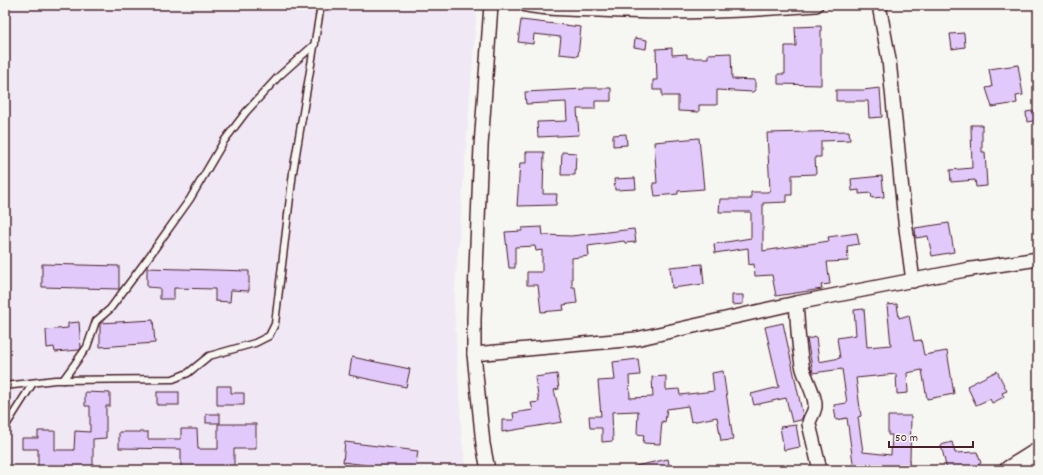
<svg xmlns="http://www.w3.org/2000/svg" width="1043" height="475" font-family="Dekko,sans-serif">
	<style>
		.built { fill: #f0e9f5 }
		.building { fill: #e1cafb; stroke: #4a1f2b }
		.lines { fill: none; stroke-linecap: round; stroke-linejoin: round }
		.lane-casing { stroke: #4a1f2b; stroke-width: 9 }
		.street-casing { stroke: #4a1f2b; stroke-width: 16 }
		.secondary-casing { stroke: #4a1f2b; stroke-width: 21 }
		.lane { stroke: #f6f6f2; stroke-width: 6 }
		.street { stroke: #f6f6f2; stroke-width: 13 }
		.secondary { stroke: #f6f6f2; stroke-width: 18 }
	</style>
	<rect width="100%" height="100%" fill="#f6f6f2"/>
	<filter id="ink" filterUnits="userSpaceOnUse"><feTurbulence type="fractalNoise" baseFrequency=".025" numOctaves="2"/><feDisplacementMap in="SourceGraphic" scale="8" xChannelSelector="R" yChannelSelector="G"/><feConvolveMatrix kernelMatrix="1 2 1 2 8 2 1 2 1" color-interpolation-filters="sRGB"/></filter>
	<g filter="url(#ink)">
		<polygon class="built" points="5,5 477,5 454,303 462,442 467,470 5,470"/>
		<g class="building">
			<polygon points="521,20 581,27 578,56 559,54 561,37 534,34 533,44 518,42"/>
			<polygon points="821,26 821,85 778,84 778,74 785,74 785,46 796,46 795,27"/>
			<polygon points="964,33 965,47 952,49 950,34"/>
			<polygon points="635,38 647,40 646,49 634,47"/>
			<polygon points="672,48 672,55 687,54 687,58 708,58 708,54 731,53 732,79 755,80 755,90 753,92 717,90 717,105 699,105 699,112 678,111 678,96 662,96 662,90 653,90 653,80 657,80 656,49"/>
			<polygon points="1018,65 1023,95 1016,96 1017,103 992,107 986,88 992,87 989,69"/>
			<polygon points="584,88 611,88 611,101 595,101 595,109 577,109 579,135 538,137 537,122 567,121 566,102 526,104 525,92 584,89"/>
			<polygon points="880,88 882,117 869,118 868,101 836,101 836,90 863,90"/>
			<polygon points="1038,110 1038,120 1027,122 1026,112"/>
			<polygon points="971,125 982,125 982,152 985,152 987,186 976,187 975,180 951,182 950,170 972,168"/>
			<polygon points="849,131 850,140 821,141 821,157 815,157 816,174 792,175 792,195 787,195 787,202 763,203 763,251 829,241 828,237 857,233 859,244 847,246 848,261 827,262 830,284 821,285 822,289 776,296 772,275 755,276 754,264 749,265 748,248 715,253 714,244 751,238 751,212 719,212 720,199 751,199 751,192 768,192 770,190 767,133"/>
			<polygon points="626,134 627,145 613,146 613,135"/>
			<polygon points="699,138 704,189 678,191 678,194 655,196 653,183 657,183 654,142"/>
			<polygon points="526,152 544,152 543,194 557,194 556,205 517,206 520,163 526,163"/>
			<polygon points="562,152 576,153 575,175 561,175"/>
			<polygon points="882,176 884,197 872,198 871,193 859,194 859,190 852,191 851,179"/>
			<polygon points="635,178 636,189 615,190 614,179"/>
			<polygon points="949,223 954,252 932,256 928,236 916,238 915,228"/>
			<polygon points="542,227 543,235 571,236 634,229 636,242 625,243 624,241 588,246 589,256 572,258 572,287 575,287 577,303 563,305 564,310 541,312 538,285 527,285 527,272 542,272 542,250 536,251 535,246 515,247 515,268 509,268 505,232 522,231 522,228"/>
			<polygon points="42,264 119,266 119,289 42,287"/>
			<polygon points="702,264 704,284 672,288 670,267"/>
			<polygon points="147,268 249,271 249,291 231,290 230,302 215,301 215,289 174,288 174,299 160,299 160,288 147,287"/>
			<polygon points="732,295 743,295 743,304 732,305"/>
			<polygon points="897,304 899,318 909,315 914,341 921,340 924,355 947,351 954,394 927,399 922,370 907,373 908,393 897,394 896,374 856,378 861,416 858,417 863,452 891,455 892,435 888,435 888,416 911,416 910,460 909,460 910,470 854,470 847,418 836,420 834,405 847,403 842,369 813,373 807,339 816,337 819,362 840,358 837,338 856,335 854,310 864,309 867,347 891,345 887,305"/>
			<polygon points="153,320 155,343 100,347 100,323"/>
			<polygon points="79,322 81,348 79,350 55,352 54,347 47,348 46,330 68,328 68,323"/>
			<polygon points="783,323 803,416 801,420 792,422 786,398 754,405 751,394 779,387 765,327"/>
			<polygon points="352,357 410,369 406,387 349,375"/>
			<polygon points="638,359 640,375 629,376 630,398 653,397 652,377 666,376 666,390 679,389 680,395 714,391 712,373 723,371 733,440 721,441 717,417 691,422 688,406 667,409 665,422 662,421 660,444 643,443 644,435 637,434 638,411 612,412 613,441 602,442 602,428 590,428 589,416 601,416 598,381 615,380 613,362"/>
			<polygon points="997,371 1007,391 1002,393 1004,397 992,403 990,399 976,405 967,386"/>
			<polygon points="557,374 559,389 554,390 562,422 502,432 502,420 514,420 513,413 533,410 531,403 539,402 535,377"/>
			<polygon points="217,386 231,386 231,393 244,393 244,405 217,405"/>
			<polygon points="85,392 110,393 110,406 106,406 106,438 93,439 93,470 38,470 38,449 22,449 22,438 38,438 38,431 55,431 55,450 74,450 75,431 90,432 90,406 85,406"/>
			<rect x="157" y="392" width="22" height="13"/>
			<rect x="206" y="414" width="14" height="9"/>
			<polygon points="218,424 256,424 256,449 234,449 234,470 181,470 181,449 119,448 119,432 148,432 148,439 181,439 181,429 197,429 198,449 218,449"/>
			<polygon points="796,425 800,447 784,450 780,427"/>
			<polygon points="345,442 418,451 415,470 381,467 381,470 364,468 365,465 343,462"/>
			<polygon points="952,442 955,453 977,452 981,463 970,470 947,470 941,445"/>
			<polygon points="668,459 670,470 636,470 636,466"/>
		</g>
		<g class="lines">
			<g class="lane-casing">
				<g id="lane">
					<polyline points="63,380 87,347 96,321 110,309 148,258 190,199 224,141 246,112 278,77 315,44"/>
					<polyline points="5,386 55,380 173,379 188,373 209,356 255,343 269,336 275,324 293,172 321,5"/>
					<polyline points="5,427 33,383"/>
				</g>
			</g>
			<g class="street-casing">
				<g id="street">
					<path d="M526 5C550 10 574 9 599 10 671 14 743 11 816 5"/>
					<polyline points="879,5 889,60 905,221 913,281"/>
					<path d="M796 303C798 325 798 348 803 369 806 379 815 395 815 404 816 412 809 417 809 424L820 470"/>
					<polyline points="474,354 636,339 796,303 965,270 1038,259"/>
					<polyline points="488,470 483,444 474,354 474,319 481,146 491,5"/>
				</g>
			</g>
			<g class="secondary-casing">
				<polyline id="secondary" points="1009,470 1038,452"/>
			</g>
			<use href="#lane" class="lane"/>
			<use href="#street" class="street"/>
			<use href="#secondary" class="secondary"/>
		</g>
	</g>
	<rect width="1043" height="475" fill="none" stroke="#f6f6f2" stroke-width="20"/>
	<rect x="10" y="10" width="1023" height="455" fill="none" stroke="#4a1f2b" stroke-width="1.5" filter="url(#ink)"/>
	<path d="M889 441v6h84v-6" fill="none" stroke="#4a1f2b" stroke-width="2"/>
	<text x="895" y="441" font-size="12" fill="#4a1f2b" stroke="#f6f6f2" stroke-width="3" paint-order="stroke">50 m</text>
</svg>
